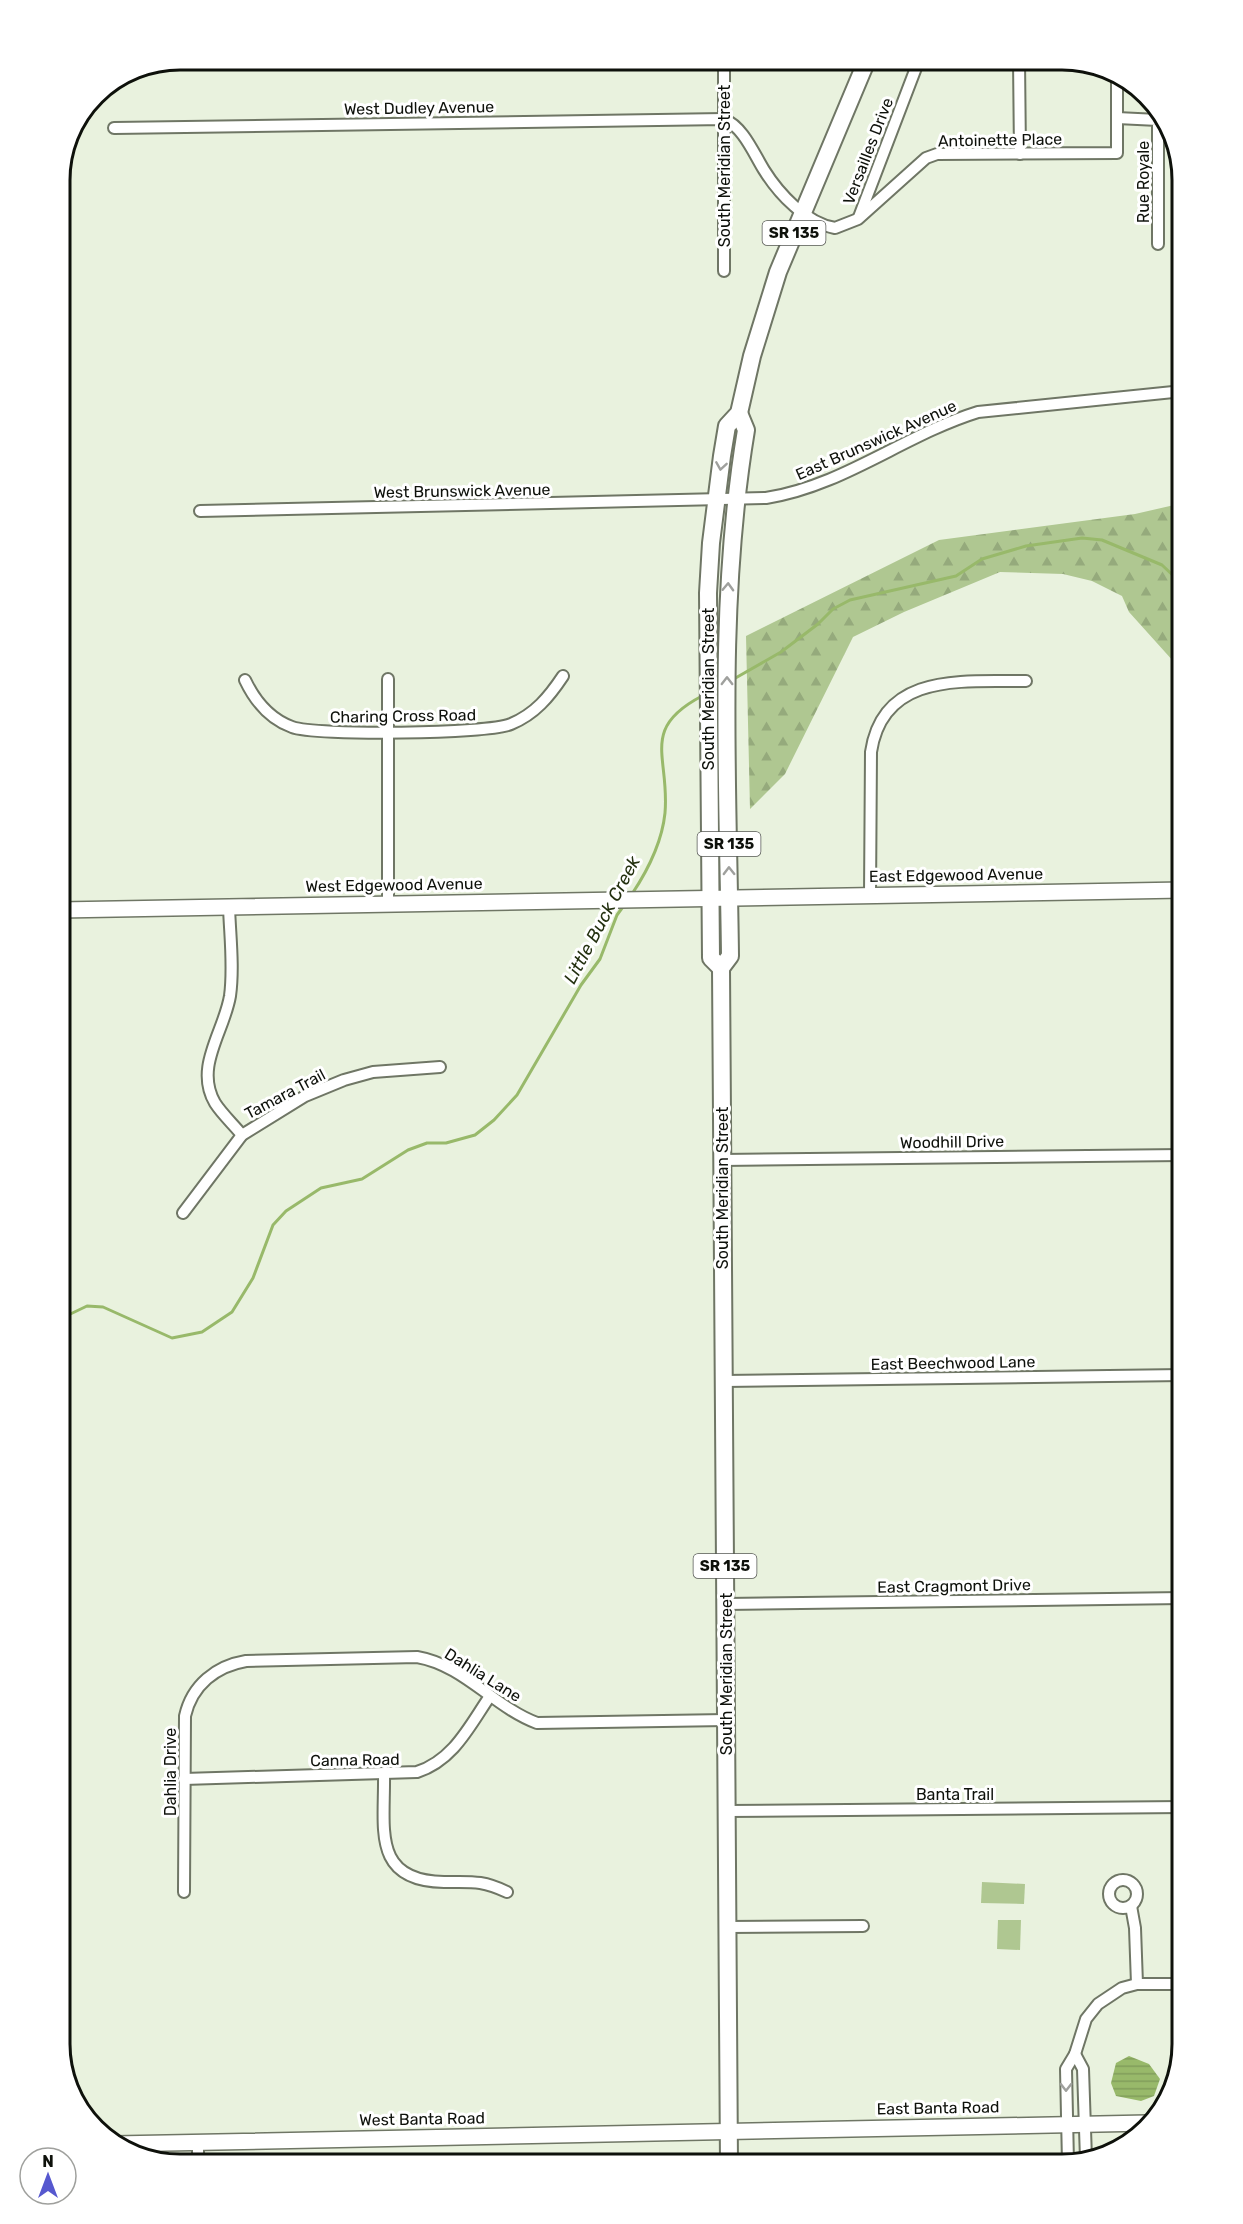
<svg xmlns="http://www.w3.org/2000/svg" width="1243" height="2224" font-family="Rubik,sans-serif">
	<style>
		.forest { fill: url(#forest-firs) }
		.pitch { fill: #afc791 }
		.water { fill: url(#water-rules) }
		.lines { fill: none; stroke-linecap: round; stroke-linejoin: round }
		.stream { stroke: #98b96a; stroke-width: 3 }
		.street-casing { stroke: #6f7665; stroke-width: 14 }
		.secondary-casing { stroke: #6f7665; stroke-width: 18 }
		.primary-casing { stroke: #6f7665; stroke-width: 20 }
		.street { stroke: #fff; stroke-width: 10 }
		.secondary { stroke: #fff; stroke-width: 15 }
		.primary { stroke: #fff; stroke-width: 16 }
		.oneway { stroke: #9fa09d }
		.labels { text-anchor: middle; dominant-baseline: central; stroke-width: 6; stroke-linejoin: round; paint-order: stroke }
		.shield { fill: #fff; stroke: #565854; stroke-width: 1.5 }
		.shield-label { font-size: 15px; font-weight: bold; fill: #0e110b }
		.street-label { font-size: 16px; fill: #0e110b; stroke: #fff }
		.water-label { font-size: 18px; font-style: italic; fill: #243110; stroke: #fff }
		.rim { fill: none; stroke: #0e110b; stroke-width: 3 }
	</style>
	<defs>
		<pattern id="forest-firs" width="22" height="20" patternUnits="userSpaceOnUse" patternTransform="scale(1.5)"><rect width="22" height="20" fill="#afc791"/><path d="M5 1l3.5 6h-7zM16 11l3.5 6h-7z" fill="#95aa7c"/></pattern>
		<pattern id="water-rules" width="6" height="5" patternUnits="userSpaceOnUse" patternTransform="scale(1.5)"><rect width="6" height="5" fill="#98b96a"/><path d="M0 2.5h6" fill="none" stroke="#829e5b"/></pattern>
	</defs>
	<rect width="100%" height="100%" fill="#e9f2de"/>
	<polygon class="forest" points="1183,503 1183,672 1129,612 1122,596 1092,581 1063,574 1000,572 904,612 853,637 785,774 750,809 746,636 939,540 1135,514"/>
	<g class="pitch">
		<polygon points="982,1882 1025,1884 1024,1904 981,1903"/>
		<polygon points="998,1920 1021,1920 1020,1950 997,1949"/>
	</g>
	<polygon class="water" points="1129,2056 1149,2064 1160,2079 1154,2096 1141,2101 1116,2096 1111,2083 1116,2063"/>
	<g class="lines">
		<g class="stream">
			<polyline points="732,680 781,652 818,624 833,609 850,600 956,576 982,559 1026,546 1082,538 1102,540 1162,565 1181,583 1183,590"/>
			<path d="M632 894C648 870 662 842 665 813 670 757 639 729 702 696"/>
			<polyline points="60,1319 87,1306 103,1307 172,1338 202,1332 232,1312 253,1278 273,1225 286,1211 321,1188 362,1179 408,1150 427,1143 446,1143 475,1135 494,1120 517,1095 581,985 600,959 617,915 625,904"/>
		</g>
		<g class="street-casing">
			<g id="street">
				<polyline points="1019,60 1020,154"/>
				<polyline points="1117,118 1158,120 1158,244"/>
				<path d="M114 128 724 119C743 127 753 152 764 170 779 194 806 223 835 228L858 219 926 158 937 154 1117 153V76"/>
				<polyline points="859,217 919,60"/>
				<polyline points="724,271 724,60"/>
				<path d="M200 511 766 498C843 486 904 435 978 412L1183 391"/>
				<path d="M245 680C255 701 270 719 292 727 315 736 488 734 511 724 535 714 549 697 563 676"/>
				<path d="M870 895 871 752C883 671 965 682 1026 681"/>
				<polyline points="388,903 388,679"/>
				<path d="M229 907C230 936 234 967 230 996 224 1032 194 1067 215 1103 222 1114 233 1124 242 1135"/>
				<polyline points="722,1160 1183,1155"/>
				<polyline points="183,1213 242,1135 305,1096 344,1080 373,1072 440,1067"/>
				<polyline points="724,1381 1183,1375"/>
				<polyline points="726,1604 1183,1598"/>
				<path d="M384 1774C385 1828 371 1881 444 1882 472 1882 482 1880 507 1892"/>
				<path d="M184 1779 417 1772C454 1760 470 1725 490 1696"/>
				<polyline points="727,1811 1183,1807"/>
				<circle cx="1123" cy="1894" r="14"/>
				<path d="M184 1892 185 1716C192 1685 216 1666 246 1661L417 1657C464 1665 494 1707 537 1723L726 1720"/>
				<polyline points="1131,1906 1135,1928 1137,1984"/>
				<polyline points="727,1927 863,1926"/>
				<polyline points="1075,2054 1083,2069 1086,2159"/>
				<polyline points="198,2142 198,2164"/>
				<polyline points="1068,2163 1066,2069 1075,2054 1086,2019 1098,2004 1122,1988 1137,1984 1183,1984"/>
			</g>
		</g>
		<g class="secondary-casing">
			<g id="secondary">
				<polyline points="60,910 1183,890"/>
				<polyline points="115,2144 1147,2123"/>
			</g>
		</g>
		<g class="primary-casing">
			<g id="primary">
				<polyline points="721,968 711,958 708,593 711,543 722,456 727,426 739,413 752,356 778,272 867,60"/>
				<path d="M729 2164 721 968 730 956C728 781 717 604 746 430L739 413"/>
			</g>
		</g>
		<use href="#street" class="street"/>
		<use href="#secondary" class="secondary"/>
		<use href="#primary" class="primary"/>
	</g>
	<defs><path id="oneway-chevron" d="M-2-3.5L2.5 0L-2 3.5" fill="none" stroke-width="1.6" stroke-linecap="round" stroke-linejoin="round" transform="scale(1.5)"/></defs>
	<g class="oneway">
		<use href="#oneway-chevron" transform="translate(721 466) rotate(99)"/>
		<use href="#oneway-chevron" transform="translate(728 587) rotate(-88)"/>
		<use href="#oneway-chevron" transform="translate(727 681) rotate(-90)"/>
		<use href="#oneway-chevron" transform="translate(729 871) rotate(-91)"/>
		<use href="#oneway-chevron" transform="translate(1066 2087) rotate(90)"/>
	</g>
	<g class="labels">
		<g class="shield">
			<rect x="762.5" y="221" width="63" height="24" rx="4.5"/>
			<rect x="697.5" y="832" width="63" height="24" rx="4.5"/>
			<rect x="693.5" y="1554" width="63" height="24" rx="4.5"/>
		</g>
		<g class="shield-label">
			<text x="794" y="233">SR 135</text>
			<text x="729" y="844">SR 135</text>
			<text x="725" y="1566">SR 135</text>
		</g>
		<g class="street-label">
			<text transform="translate(419 108) rotate(-1)">West Dudley Avenue</text>
			<text transform="translate(1000 140) rotate(-1)">Antoinette Place</text>
			<text transform="translate(868 151) rotate(-69)">Versailles Drive</text>
			<text transform="translate(724 166) rotate(-90)">South Meridian Street</text>
			<text transform="translate(1143 182) rotate(-90)">Rue Royale</text>
			<text transform="translate(876 440) rotate(-24)">East Brunswick Avenue</text>
			<text transform="translate(462 491) rotate(-1)">West Brunswick Avenue</text>
			<text transform="translate(708 689) rotate(-90)">South Meridian Street</text>
			<text transform="translate(403 716) rotate(-1)">Charing Cross Road</text>
			<text transform="translate(956 875) rotate(-1)">East Edgewood Avenue</text>
			<text transform="translate(394 885) rotate(-1)">West Edgewood Avenue</text>
			<text transform="translate(285 1094) rotate(-28)">Tamara Trail</text>
			<text transform="translate(952 1142) rotate(-1)">Woodhill Drive</text>
			<text transform="translate(722 1188) rotate(-90)">South Meridian Street</text>
			<text transform="translate(953 1363) rotate(-1)">East Beechwood Lane</text>
			<text transform="translate(954 1586) rotate(-1)">East Cragmont Drive</text>
			<text transform="translate(726 1674) rotate(-90)">South Meridian Street</text>
			<text transform="translate(483 1675) rotate(32)">Dahlia Lane</text>
			<text transform="translate(355 1760) rotate(-1)">Canna Road</text>
			<text transform="translate(170 1772) rotate(-90)">Dahlia Drive</text>
			<text x="955" y="1794">Banta Trail</text>
			<text transform="translate(938 2108) rotate(-1)">East Banta Road</text>
			<text transform="translate(422 2119) rotate(-1)">West Banta Road</text>
		</g>
		<g class="water-label">
			<text transform="translate(602 920) rotate(-62)">Little Buck Creek</text>
		</g>
	</g>
	<path d="M0 0H1243V2224H0ZM180 70H1062A110 110 0 0 1 1172 180V2044A110 110 0 0 1 1062 2154H180A110 110 0 0 1 70 2044V180A110 110 0 0 1 180 70Z" fill="#fff" fill-rule="evenodd"/>
	<path class="rim" d="M180 70H1062A110 110 0 0 1 1172 180V2044A110 110 0 0 1 1062 2154H180A110 110 0 0 1 70 2044V180A110 110 0 0 1 180 70Z"/>
	<g transform="translate(48 2176)"><circle r="28" fill="#ffffff" stroke="#9fa09d" stroke-width="1.5"/>
	<path d="M0-4.5L10 22L0 15L-10 22Z" fill="#5658cf"/>
	<text y="-9" font-size="16" font-weight="bold" text-anchor="middle" fill="#0e110b">N</text>
	</g>
</svg>
